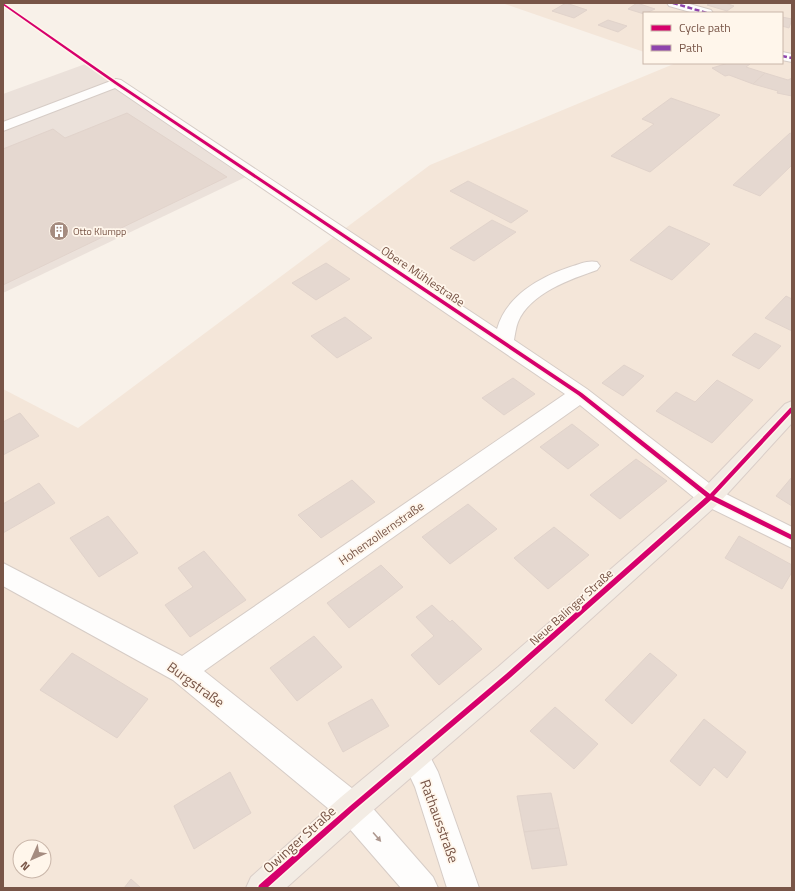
<svg xmlns="http://www.w3.org/2000/svg" width="795" height="891" font-family="'Titillium Web',sans-serif">
	<style>
		.residential { fill: #f4e6d9; fill-rule: evenodd }
		.industrial { fill: #ebe1da }
		.building { fill: #e5d8d0; stroke: #e1d3cb }
		.lines { fill: none; stroke-linecap: round; stroke-linejoin: round }
		.minor-casing { stroke: #d6ccc6; stroke-width: 2 }
		.major-casing { stroke: #dacec8; stroke-width: 2 }
		.minor { fill: #fefdfc; fill-rule: evenodd }
		.major { fill: #f3ece4; fill-rule: evenodd }
		.quiet { stroke: #8e44ad; stroke-width: 2.5; stroke-dasharray: 5 2.5; stroke-linecap: butt }
		.cycleway-casing { stroke: #fff6eb; stroke-width: 3 }
		.cycleway { fill: #d6006c; fill-rule: evenodd }
		.oneway { fill: #ae988f }
		.labels { text-anchor: middle; dominant-baseline: central; stroke-width: 3.5; stroke-linejoin: round; paint-order: stroke }
		.far-poi-label { font-size: 10px; fill: #785547; stroke: #fff6eb; text-anchor: start }
		.street-label { font-size: 12px; fill: #785547; stroke: #fff6eb }
		.near-street-label { font-size: 14px; fill: #785547; stroke: #fff6eb }
	</style>
	<rect width="100%" height="100%" fill="#f8f1e9"/>
	<path class="residential" d="M502 3H792V888H3V389L78 428 430 165 676 63H782V13H644V52ZM20 847H44V871H20Z"/>
	<polygon class="industrial" points="88,63 252,174 3,293 3,94"/>
	<g class="building">
		<polygon points="566,3 587,10 574,18 552,11"/>
		<polygon points="637,3 655,9 644,14 628,9"/>
		<polygon points="710,3 725,3 734,6 727,11 707,5"/>
		<polygon points="782,17 792,19 789,28 782,26"/>
		<polygon points="608,20 627,26 618,32 598,25"/>
		<polygon points="728,63 747,63 750,64 746,67 765,73 753,84 729,75 725,76 712,68"/>
		<polygon points="765,73 788,80 792,78 792,96 777,93 778,91 753,84"/>
		<polygon points="671,98 720,115 650,172 611,156 654,124 642,119"/>
		<polygon points="127,113 227,177 3,285 3,149 53,129 65,138"/>
		<polygon points="790,133 792,134 792,165 760,196 733,185"/>
		<polygon points="468,181 528,211 511,223 450,191"/>
		<polygon points="492,220 516,232 474,261 450,248"/>
		<polygon points="669,226 710,244 672,280 630,260"/>
		<polygon points="326,263 350,279 316,300 292,283"/>
		<polygon points="786,296 792,299 792,331 765,318"/>
		<polygon points="345,317 372,338 337,358 311,336"/>
		<polygon points="755,333 781,346 759,369 732,355"/>
		<polygon points="624,365 644,376 623,396 602,383"/>
		<polygon points="513,378 535,394 504,415 482,398"/>
		<polygon points="717,380 753,400 712,443 656,411 676,392 695,402"/>
		<polygon points="20,413 39,436 3,455 3,422"/>
		<polygon points="572,424 599,445 568,469 540,447"/>
		<polygon points="636,459 667,481 620,519 590,495"/>
		<polygon points="792,477 792,506 776,496"/>
		<polygon points="352,480 375,502 321,538 298,515"/>
		<polygon points="39,483 55,503 3,533 3,504"/>
		<polygon points="468,504 497,529 450,564 422,537"/>
		<polygon points="108,516 138,553 99,577 70,538"/>
		<polygon points="554,527 589,555 548,589 514,558"/>
		<polygon points="739,536 792,565 792,572 782,589 725,558"/>
		<polygon points="204,551 246,600 190,637 165,605 193,587 178,568"/>
		<polygon points="381,565 403,587 349,628 327,603"/>
		<polygon points="432,605 450,622 452,620 482,649 439,685 411,655 434,636 416,617"/>
		<polygon points="314,636 342,667 297,701 270,668"/>
		<polygon points="72,653 148,699 117,738 40,690"/>
		<polygon points="650,653 677,675 632,724 605,700"/>
		<polygon points="372,699 389,726 343,752 328,723"/>
		<polygon points="555,707 598,744 574,769 530,731"/>
		<polygon points="704,719 746,752 727,778 714,767 700,786 670,761"/>
		<polygon points="230,772 251,813 194,849 174,806"/>
		<polygon points="551,793 559,828 524,832 517,796"/>
		<polygon points="559,828 567,865 532,869 524,832"/>
		<polygon points="131,879 141,888 124,888"/>
	</g>
	<g class="lines">
		<g class="minor-casing">
			<g id="minor">
				<polygon points="667,3 686,3 711,10 713,13 694,13 669,6"/>
				<polygon points="782,52 792,54 792,62 782,60"/>
				<path d="M116 79 121 80 497 329C506 296 540 277 570 267 580 264 588 260 597 262L600 266 597 270C571 279 530 293 518 322 516 327 515 334 514 340L587 389 718 490 792 527V548L702 504 580 405 204 671 363 797 433 877 438 888H401L341 819 173 680 3 586V563L182 656 565 394 115 88 3 131V122Z"/>
				<polygon points="414,741 424,745 438,772 479,888 447,888 415,787 400,755 404,745"/>
			</g>
		</g>
		<g class="major-casing">
			<polygon id="major" points="792,401 792,423 718,504 518,685 363,819 286,888 246,888 251,877 341,797 498,667 702,490 785,404"/>
		</g>
		<use href="#minor" class="minor"/>
		<use href="#major" class="major"/>
		<g class="quiet">
			<polyline points="673,3 707,13"/>
			<polyline points="782,56 792,58"/>
		</g>
		<g class="cycleway-casing">
			<polygon id="cycleway" points="3,3 117,82 582,393 710,494 790,408 792,407 792,412 714,496 792,535 792,540 711,500 510,678 354,810 267,888 258,888 259,885 350,806 506,674 706,497 578,395 115,84 3,5"/>
		</g>
		<use href="#cycleway" class="cycleway"/>
	</g>
	<defs><path id="oneway-solid" d="M-6-.8H1V-3.2L6.5 0L1 3.2V.8H-6Z"/></defs>
	<use class="oneway" href="#oneway-solid" transform="translate(377 837) rotate(49)"/>
	<defs>
		<g id="building-disc" transform="scale(1)"><circle r="9.5" fill="#a58c80" stroke="#fff6eb"/><path d="M-4-6H4V6H1V3H-1V6H-4ZM-2.5-4.3h1.7v1.8h-1.7ZM.8-4.3h1.7v1.8H.8ZM-2.5-1h1.7V.8h-1.7ZM.8-1h1.7V.8H.8Z" fill="#fff"/></g>
	</defs>
	<g fill-rule="evenodd">
		<use href="#building-disc" x="59" y="231"/>
	</g>
	<g class="labels">
		<g class="far-poi-label">
			<text x="73" y="231">Otto Klumpp</text>
		</g>
		<g class="street-label">
			<text transform="translate(423 276) rotate(34)">Obere Mühlestraße</text>
			<text transform="translate(381 533) rotate(-35)">Hohenzollernstraße</text>
			<text transform="translate(571 607) rotate(-42)">Neue Balinger Straße</text>
		</g>
		<g class="near-street-label">
			<text transform="translate(196 684) rotate(36)">Burgstraße</text>
			<text transform="translate(440 821) rotate(70)">Rathausstraße</text>
			<text transform="translate(299 839) rotate(-42)">Owinger Straße</text>
		</g>
	</g>
	<rect width="795" height="891" fill="none" stroke="#785547" stroke-width="8"/>
	<rect x="643" y="12" width="140" height="52" fill="#fff6eb" stroke="#c9b6a9"/>
	<rect x="651" y="25" width="20" height="6" fill="#d6006c" stroke="#c9b6a9"/>
	<text x="679" y="32" font-size="12" fill="#785547">Cycle path</text>
	<rect x="651" y="45" width="20" height="6" fill="#8e44ad" stroke="#c9b6a9"/>
	<text x="679" y="52" font-size="12" fill="#785547">Path</text>
	<g transform="translate(32 859) rotate(225)"><circle r="19" fill="#fff6eb" stroke="#c9b6a9"/>
	<path d="M0-3L7 15L0 10L-7 15Z" fill="#a58c80"/>
	<text y="-6" font-size="11" font-weight="bold" text-anchor="middle" fill="#785547">N</text>
	</g>
</svg>
